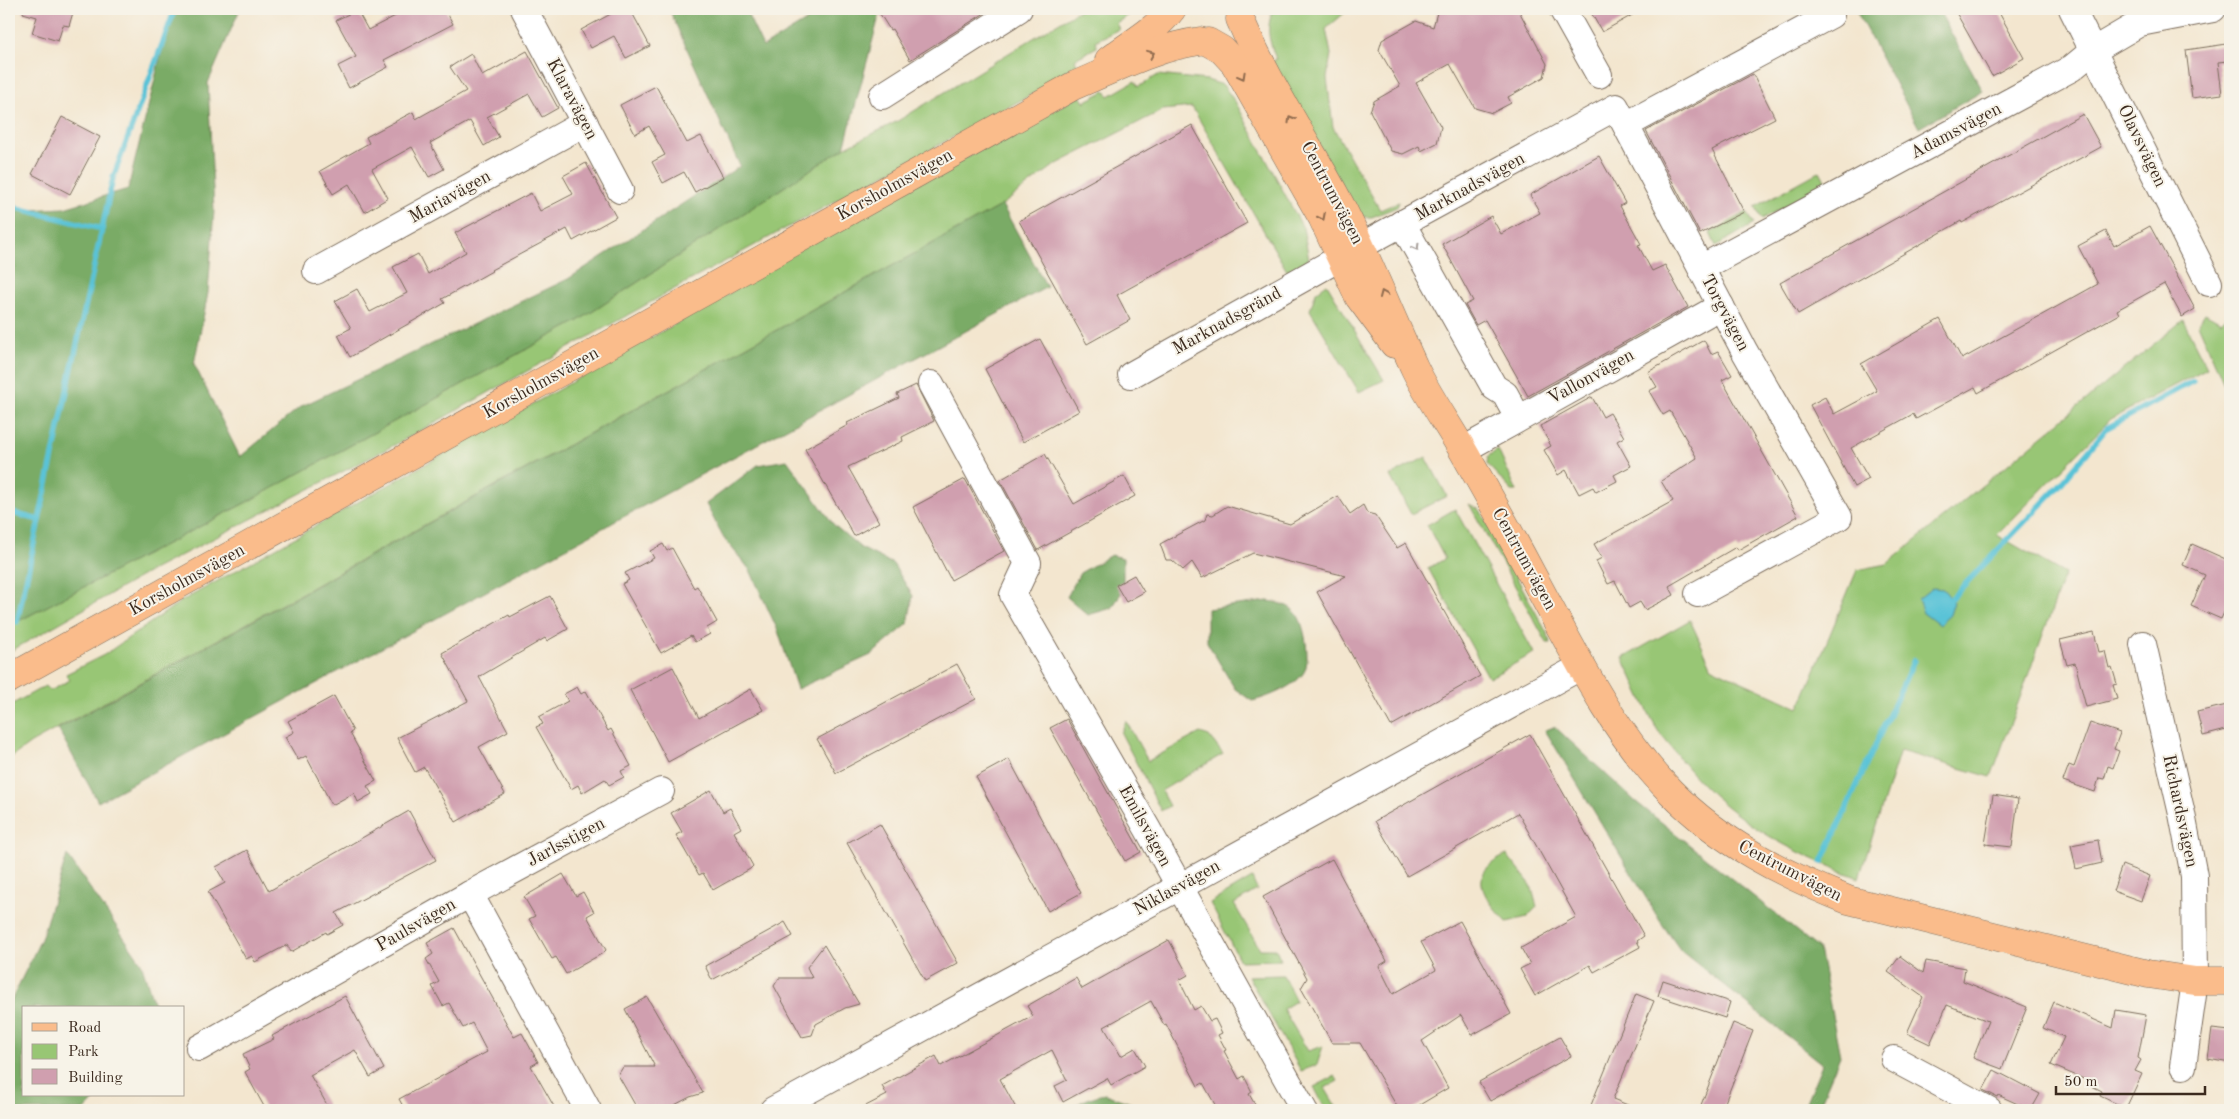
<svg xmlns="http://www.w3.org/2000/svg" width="2239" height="1119" font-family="'Old Standard TT',serif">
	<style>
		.green { fill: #98c674; stroke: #6a7849 }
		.forest { fill: #7aab66; stroke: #5a6a42 }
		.water { fill: #5ac3d7; stroke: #4a767a }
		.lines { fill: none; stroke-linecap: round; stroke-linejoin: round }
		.stream { stroke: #5ac3d7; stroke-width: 5.5 }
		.building { fill: #d09faf }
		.minor-casing { stroke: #7b6c5c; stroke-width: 28 }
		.major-casing { stroke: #7b6c5c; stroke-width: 29 }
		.minor { stroke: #fff; stroke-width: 26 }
		.major { stroke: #fabc8b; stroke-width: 28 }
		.oneway { stroke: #916c4f }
		.oneway2 { stroke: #a79f9a }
		.labels { text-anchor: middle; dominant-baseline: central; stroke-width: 4; stroke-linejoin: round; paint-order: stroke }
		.street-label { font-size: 18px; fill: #3b2a1e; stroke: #f7f3e8 }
	</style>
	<rect width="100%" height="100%" fill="#f7f3e8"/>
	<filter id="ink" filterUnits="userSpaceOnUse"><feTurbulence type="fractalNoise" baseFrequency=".02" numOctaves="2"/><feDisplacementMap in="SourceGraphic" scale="10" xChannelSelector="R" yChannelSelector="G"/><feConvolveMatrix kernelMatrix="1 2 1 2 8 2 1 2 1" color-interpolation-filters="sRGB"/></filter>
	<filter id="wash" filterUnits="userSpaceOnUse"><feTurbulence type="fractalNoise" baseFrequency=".0096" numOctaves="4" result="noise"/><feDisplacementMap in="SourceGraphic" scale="20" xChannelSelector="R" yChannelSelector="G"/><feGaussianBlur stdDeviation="1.12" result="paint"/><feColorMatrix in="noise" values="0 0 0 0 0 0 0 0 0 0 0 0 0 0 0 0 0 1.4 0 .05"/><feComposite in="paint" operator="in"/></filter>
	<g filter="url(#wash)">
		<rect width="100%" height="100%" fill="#f3e6cf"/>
		<g class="green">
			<polygon points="1081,9 1139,9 1116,23 1119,29 1095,41 1097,47 1075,59 1077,64 1065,71 1067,75 678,287 400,442 147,573 9,652 9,626 247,502 578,321 844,148 896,122"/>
			<path d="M1273 9H1349L1326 29 1331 54 1327 78 1333 127 1380 210 1399 202 1397 207 1372 217H1360L1271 63 1276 59C1268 37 1266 30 1273 9Z"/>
			<polygon points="1158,75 1207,80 1223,85 1236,103 1303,228 1309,259 1287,271 1192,107 1163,110 1055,165 1002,205 31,743 9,759 9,706 45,686 50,691 70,680 66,674 104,655 180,602 725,296 816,238 1080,96 1084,102 1105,91 1109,96 1135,81 1138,87"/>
			<polygon points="1820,171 1827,184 1762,219 1755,207"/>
			<polygon points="1747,212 1754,224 1716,246 1710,233"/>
			<polygon points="1327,284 1384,380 1359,392 1310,310 1316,292"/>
			<polygon points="2205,313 2221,322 2230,313 2230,398 2198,324"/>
			<path d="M2183 320 2207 368 2111 419 1997 535 2065 574 1991 777 1900 751 1859 878C1785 850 1722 816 1674 751 1668 743 1660 735 1656 727 1644 705 1634 681 1623 658L1690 620 1712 668 1799 708 1857 570 1887 564Z"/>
			<polygon points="1498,450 1517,491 1512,491 1487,464 1488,456"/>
			<polygon points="1426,457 1447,496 1411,514 1390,476"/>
			<polygon points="1469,504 1480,510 1548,635 1550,643 1547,643"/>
			<polygon points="1455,509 1534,653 1489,678 1428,568 1445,559 1427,525"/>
			<polygon points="1126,721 1148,761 1200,733 1209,736 1223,754 1161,791 1169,806 1161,811 1121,733"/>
			<path d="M1507 855 1531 885 1537 907 1527 917 1507 922C1483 897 1465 873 1507 855Z"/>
			<polygon points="1252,878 1257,890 1234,904 1260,949 1276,949 1281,960 1240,961 1210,903"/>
			<polygon points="1283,975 1296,1001 1283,1009 1308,1051 1323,1046 1317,1065 1301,1071 1248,976"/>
			<polygon points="1335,1076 1338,1081 1325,1088 1338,1110 1326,1110 1314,1087"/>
		</g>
		<g class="forest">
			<polygon points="172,9 240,9 208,83 214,211 208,293 194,364 240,457 300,407 568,279 740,166 669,9 745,9 763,47 826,9 881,9 844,148 578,321 247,502 9,626 9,211 64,208 128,189"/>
			<polygon points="1855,9 1938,9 1983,91 1919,128"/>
			<polygon points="1002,205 1047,287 98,802 58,729"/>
			<polygon points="787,460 834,525 861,548 893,564 913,596 908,624 871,655 797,689 778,631 750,570 723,537 706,504 758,465"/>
			<polygon points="1111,555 1123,558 1123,590 1112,608 1088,615 1067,597 1080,573"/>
			<path d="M1268 601C1277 602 1290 605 1296 613 1305 624 1310 657 1305 670 1299 685 1267 698 1252 701L1235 689 1207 642V609Z"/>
			<polygon points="1555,727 1635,801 1819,949 1840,1056 1817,1110 1803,1110 1822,1064 1681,951 1660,921 1545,730"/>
			<polygon points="67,855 141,962 155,1008 24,1008 24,1095 99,1095 85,1110 9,1110 9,1005 41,939"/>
			<path d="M1105 1094 1150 1110H1069C1079 1102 1092 1096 1105 1094Z"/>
		</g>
		<polygon class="water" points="1932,588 1943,589 1954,602 1950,615 1939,625 1923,613 1918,599"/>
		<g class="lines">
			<g class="stream">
				<polyline points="9,206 102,229"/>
				<polyline points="9,512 39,520"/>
				<polyline points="1946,604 2059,486 2107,428 2193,381"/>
				<polyline points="17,622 113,178 175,9"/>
				<polyline points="1822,862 1914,660"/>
			</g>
		</g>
		<g id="blocks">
			<g class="building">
				<polygon points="24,9 74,9 69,26 63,25 58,41 32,33 37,17 23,13"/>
				<polygon points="409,9 445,9 453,24 384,60 388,67 349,88 338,66 356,57 336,20 357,10 368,30"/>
				<polygon points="620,9 630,9 650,46 626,58 614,36 591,48 581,30"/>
				<polygon points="890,9 987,9 988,11 910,60 892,29 890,30 880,14"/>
				<polygon points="1438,9 1518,9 1547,64 1544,77 1508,97 1511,103 1492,113 1475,108 1450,64 1416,83 1441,127 1437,143 1421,151 1419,146 1403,154 1391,151 1370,111 1374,101 1400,86 1379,50 1382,40 1416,21 1433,27"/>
				<polygon points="1589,9 1643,9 1602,32"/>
				<polygon points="1954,9 1997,9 2024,58 1992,76"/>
				<polygon points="2227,44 2229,61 2218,62 2222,94 2192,98 2186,50"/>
				<polygon points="527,51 558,108 542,117 529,94 487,117 499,137 484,146 470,121 430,143 444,169 429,177 412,147 372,169 388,198 365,212 349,184 333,194 320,171 369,143 366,137 413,112 416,119 466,91 450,67 471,54 482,76"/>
				<polygon points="1753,74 1775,118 1712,150 1744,212 1700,234 1646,131"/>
				<polygon points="656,86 687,143 701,136 723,177 695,192 684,172 663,183 652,162 665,155 649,126 635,134 620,105"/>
				<polygon points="2083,114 2101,147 1962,223 1961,221 1798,314 1780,283"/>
				<polygon points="62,117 100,137 70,194 32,174"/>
				<polygon points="1192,125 1247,223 1117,295 1130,320 1087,344 1019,221"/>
				<polygon points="1599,156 1625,203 1620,206 1641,244 1638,245 1652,271 1665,265 1688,307 1528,396 1485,320 1476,325 1465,305 1473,301 1442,244 1491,216 1501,234 1540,213 1530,195"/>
				<polygon points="586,163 616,217 573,241 567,229 491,270 492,271 442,299 445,303 350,357 338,335 351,328 335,301 357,289 370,312 407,293 393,267 418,254 428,274 466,252 455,233 531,193 540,211 573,194 563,176"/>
				<polygon points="2150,226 2195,309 2182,317 2164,284 2117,310 2119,314 1978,393 1975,387 1916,419 1913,414 1851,448 1869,479 1854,487 1810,405 1825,397 1834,414 1877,391 1861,364 1940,319 1962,359 2098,284 2078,246 2106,231 2114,246"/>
				<polygon points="1040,339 1079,411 1023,442 985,369"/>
				<polygon points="1704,340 1711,354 1718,351 1732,375 1722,380 1798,516 1738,550 1736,547 1669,586 1674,595 1645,610 1640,602 1629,608 1615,581 1608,584 1596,561 1602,558 1594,544 1673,501 1661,481 1697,458 1670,411 1663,415 1649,391 1657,387 1648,372"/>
				<polygon points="916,385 934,421 902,437 903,441 848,467 879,522 854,536 805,449 848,425 847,423 899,398 897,394"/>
				<polygon points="1592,397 1603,417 1610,413 1624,437 1617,441 1631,466 1614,475 1617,481 1596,492 1593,487 1579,494 1566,470 1558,475 1544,450 1551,446 1540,426"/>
				<polygon points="1045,454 1074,504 1124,476 1135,496 1038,550 1000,480"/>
				<polygon points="965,479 1004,551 951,580 913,507"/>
				<polygon points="1338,496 1350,514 1363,505 1367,513 1375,515 1397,548 1406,543 1480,676 1391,726 1317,592 1346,576 1253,553 1202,578 1192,562 1183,570 1172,560 1166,560 1160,544 1205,520 1207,514 1213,515 1227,506 1290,524"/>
				<polygon points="663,544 667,551 672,548 694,588 697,586 717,622 707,628 710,634 695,642 691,636 661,653 622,584 629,580 625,573 654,558 650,551"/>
				<polygon points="2192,544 2230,561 2230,599 2221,619 2191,606 2205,575 2183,565"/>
				<polygon points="1134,575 1144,592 1126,602 1116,585"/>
				<polygon points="550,596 568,629 547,641 545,638 479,677 508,731 479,747 505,794 456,822 424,767 415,772 397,738 468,701 442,653 509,615 510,617"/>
				<polygon points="2094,632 2099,652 2105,651 2109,668 2112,667 2117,684 2113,685 2117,699 2086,707 2075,663 2067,665 2060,640"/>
				<polygon points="957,664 976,699 836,773 817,739"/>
				<polygon points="673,667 699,718 751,689 763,710 668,762 630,690"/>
				<polygon points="577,687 581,694 586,691 608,731 611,729 631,766 621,771 624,777 609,785 605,779 582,793 578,785 571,789 536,727 543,724 539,717 568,701 564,694"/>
				<polygon points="334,696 353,731 350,733 376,781 367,786 372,794 358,802 354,793 332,805 306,756 298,760 285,737 294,732 288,721"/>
				<polygon points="2227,705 2230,729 2203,736 2197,712"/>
				<polygon points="1067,719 1141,852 1125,861 1050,728"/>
				<polygon points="2090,723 2120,733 2114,749 2119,751 2113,768 2108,766 2104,779 2099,778 2095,792 2063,781 2069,765 2074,767"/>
				<polygon points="1530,734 1644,936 1637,941 1640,947 1594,972 1590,965 1535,996 1520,969 1530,964 1521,948 1576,917 1518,813 1407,876 1375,821"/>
				<polygon points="1009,759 1081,893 1048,911 976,777"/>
				<polygon points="711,790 723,812 730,808 741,828 734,832 753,866 750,869 713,890 703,873 699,875 676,835 682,832 671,813"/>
				<polygon points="1993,795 2018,799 2012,847 1985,844"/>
				<polygon points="409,811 436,860 336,913 343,925 327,934 326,932 291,952 287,945 255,962 252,956 246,959 208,892 225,883 216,867 247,850 269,891"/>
				<polygon points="880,824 958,963 925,981 847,843"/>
				<polygon points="2098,840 2102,863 2076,869 2071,845"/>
				<polygon points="1332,859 1387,961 1379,966 1393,994 1436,970 1421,942 1460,921 1511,1014 1472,1035 1461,1015 1422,1041 1448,1088 1411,1110 1399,1110 1360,1043 1332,1043 1301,988 1307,978 1263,897"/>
				<polygon points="2122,865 2150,876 2141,901 2113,891"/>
				<polygon points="563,874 576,896 583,892 594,912 587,916 606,950 603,953 566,974 556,957 552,959 529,919 535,916 524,897"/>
				<polygon points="785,922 793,936 712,980 705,966"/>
				<polygon points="454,928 514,1037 522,1033 538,1062 531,1066 556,1110 405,1110 399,1099 487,1052 472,1023 463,1028 449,1003 443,1006 432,986 439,982 426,959 433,954 427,943"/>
				<polygon points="1169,940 1188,975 1179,980 1194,1010 1201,1006 1210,1021 1215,1019 1222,1033 1218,1035 1226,1050 1224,1051 1239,1079 1244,1076 1252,1092 1249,1094 1258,1110 1218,1110 1203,1083 1198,1086 1166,1024 1164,1025 1151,1001 1104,1027 1121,1056 1135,1048 1145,1066 1111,1085 1107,1078 1063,1102 1055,1086 1067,1080 1052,1050 1000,1079 1017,1110 858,1110 887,1095 882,1086 936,1056 941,1066 1033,1016 1027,1006 1076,978 1082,989"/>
				<polygon points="824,945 859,1004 845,1008 816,1024 812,1035 802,1037 774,986 779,978 812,978 807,967"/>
				<polygon points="1900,956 1923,973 1926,961 1965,968 1963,981 2027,1007 2002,1069 1973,1058 1988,1021 1947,1005 1930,1044 1907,1033 1923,997 1888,972"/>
				<polygon points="1663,980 1730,1002 1725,1018 1658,996"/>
				<polygon points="1636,994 1654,1001 1613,1099 1640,1110 1589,1110"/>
				<polygon points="345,996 384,1069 370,1077 355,1050 310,1075 330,1110 266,1110 245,1072 250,1069 243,1054 274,1039 272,1036"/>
				<polygon points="647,997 703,1093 690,1097 665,1110 638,1110 618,1075 623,1067 655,1067 625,1009"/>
				<polygon points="2054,1002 2113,1028 2116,1010 2146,1015 2138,1058 2141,1060 2135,1071 2142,1074 2126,1108 2100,1096 2102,1091 2090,1085 2091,1082 2051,1065 2064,1037 2043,1028"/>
				<polygon points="1733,1023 1753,1031 1722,1110 1699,1110"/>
				<polygon points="2212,1029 2230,1031 2230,1063 2208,1059"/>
				<polygon points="1560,1037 1571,1056 1490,1101 1479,1082"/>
				<polygon points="1994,1070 2040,1094 2031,1110 1998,1095 1997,1097 1983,1090"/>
			</g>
		</g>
	</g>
	<g filter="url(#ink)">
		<use href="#blocks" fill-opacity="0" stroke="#7b6c5c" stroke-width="1"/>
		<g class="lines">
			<g class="minor-casing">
				<g id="minor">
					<polyline points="524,9 620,190"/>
					<polyline points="1562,9 1599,75"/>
					<polyline points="2072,9 2209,283"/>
					<polyline points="882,96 1019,9"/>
					<polyline points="1626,125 1831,15"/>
					<polyline points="1402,223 1494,387 1505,394 1518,418"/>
					<polyline points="1701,268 2072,68 2094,50 2140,23 2213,9"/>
					<polyline points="316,271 585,123"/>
					<polyline points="1131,375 1370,241 1616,107 1745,352 1839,517 1698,594"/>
					<polyline points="931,384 1028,563 1013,595 1147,828 1304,1110"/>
					<polyline points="1463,450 1721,306"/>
					<polyline points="2143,644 2182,814 2194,876 2195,981 2183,1066"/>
					<polyline points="470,894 661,791"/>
					<polyline points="199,1048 470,894 588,1110"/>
					<polyline points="1894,1059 1989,1110"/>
					<polyline points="773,1110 1582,666"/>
				</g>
			</g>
			<g class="major-casing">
				<g id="major">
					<path d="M1240 19C1268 85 1309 144 1342 208 1369 261 1390 315 1415 369 1428 396 1447 423 1462 449 1488 494 1513 539 1537 584 1576 656 1613 733 1671 792 1721 843 1783 874 1848 900L2148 974 2195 981H2230"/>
					<polyline points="1208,42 1222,50 1235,64 1322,217 1359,297 1394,344"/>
					<path d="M1109 60C1130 44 1156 30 1172 9"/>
					<path d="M9 679 1073 86C1114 69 1156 47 1200 41"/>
				</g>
			</g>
			<use href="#minor" class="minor"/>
			<use href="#major" class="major"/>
		</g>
		<defs><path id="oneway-chevron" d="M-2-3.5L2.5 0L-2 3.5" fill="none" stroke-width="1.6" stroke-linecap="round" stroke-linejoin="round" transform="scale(1.25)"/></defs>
		<g class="oneway">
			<use href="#oneway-chevron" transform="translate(1151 54) rotate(-22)"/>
			<use href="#oneway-chevron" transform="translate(1242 76) rotate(61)"/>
			<use href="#oneway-chevron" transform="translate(1291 119) rotate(-120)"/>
			<use href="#oneway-chevron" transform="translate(1322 217) rotate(63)"/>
			<use href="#oneway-chevron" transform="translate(1383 294) rotate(-113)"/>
		</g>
		<use class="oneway2" href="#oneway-chevron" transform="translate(1416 247) rotate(60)"/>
	</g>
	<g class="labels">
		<g class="street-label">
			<text transform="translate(572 99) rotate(62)">Klaravägen</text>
			<text transform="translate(1956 131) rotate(-28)">Adamsvägen</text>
			<text transform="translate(2142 146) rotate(64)">Olavsvägen</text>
			<text transform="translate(895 185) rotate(-29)">Korsholmsvägen</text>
			<text transform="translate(1470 187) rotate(-29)">Marknadsvägen</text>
			<text transform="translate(1332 193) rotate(62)">Centrumvägen</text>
			<text transform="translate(450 197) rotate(-29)">Mariavägen</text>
			<text transform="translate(1725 313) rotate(62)">Torgvägen</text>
			<text transform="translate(1227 321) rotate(-29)">Marknadsgränd</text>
			<text transform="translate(1591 377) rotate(-29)">Vallonvägen</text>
			<text transform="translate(541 383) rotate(-29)">Korsholmsvägen</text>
			<text transform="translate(1524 559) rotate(61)">Centrumvägen</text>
			<text transform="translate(187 580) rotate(-29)">Korsholmsvägen</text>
			<text transform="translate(2180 811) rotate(78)">Richardsvägen</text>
			<text transform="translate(1145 826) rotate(61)">Emilsvägen</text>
			<text transform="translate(566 842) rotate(-28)">Jarlsstigen</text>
			<text transform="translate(1790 871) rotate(27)">Centrumvägen</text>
			<text transform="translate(1177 888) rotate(-29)">Niklasvägen</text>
			<text transform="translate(416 925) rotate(-30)">Paulsvägen</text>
		</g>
	</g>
	<rect width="2239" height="1119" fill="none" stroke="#f7f3e8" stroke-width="30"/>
	<rect x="22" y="1006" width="162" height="90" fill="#f7f3e8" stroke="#aca397"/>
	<rect x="32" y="1023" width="25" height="8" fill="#fabc8b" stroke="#aca397"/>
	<text x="68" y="1032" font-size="15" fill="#3b2a1e">Road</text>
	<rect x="32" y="1044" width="25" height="15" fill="#98c674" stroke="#aca397"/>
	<text x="68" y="1056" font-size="15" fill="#3b2a1e">Park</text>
	<rect x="32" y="1069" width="25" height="15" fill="#d09faf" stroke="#aca397"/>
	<text x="68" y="1082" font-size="15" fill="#3b2a1e">Building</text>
	<path d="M2056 1086v8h149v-8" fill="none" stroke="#3b2a1e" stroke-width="2.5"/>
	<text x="2064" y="1086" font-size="15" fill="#3b2a1e" stroke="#f7f3e8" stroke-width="4" paint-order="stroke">50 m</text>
</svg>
